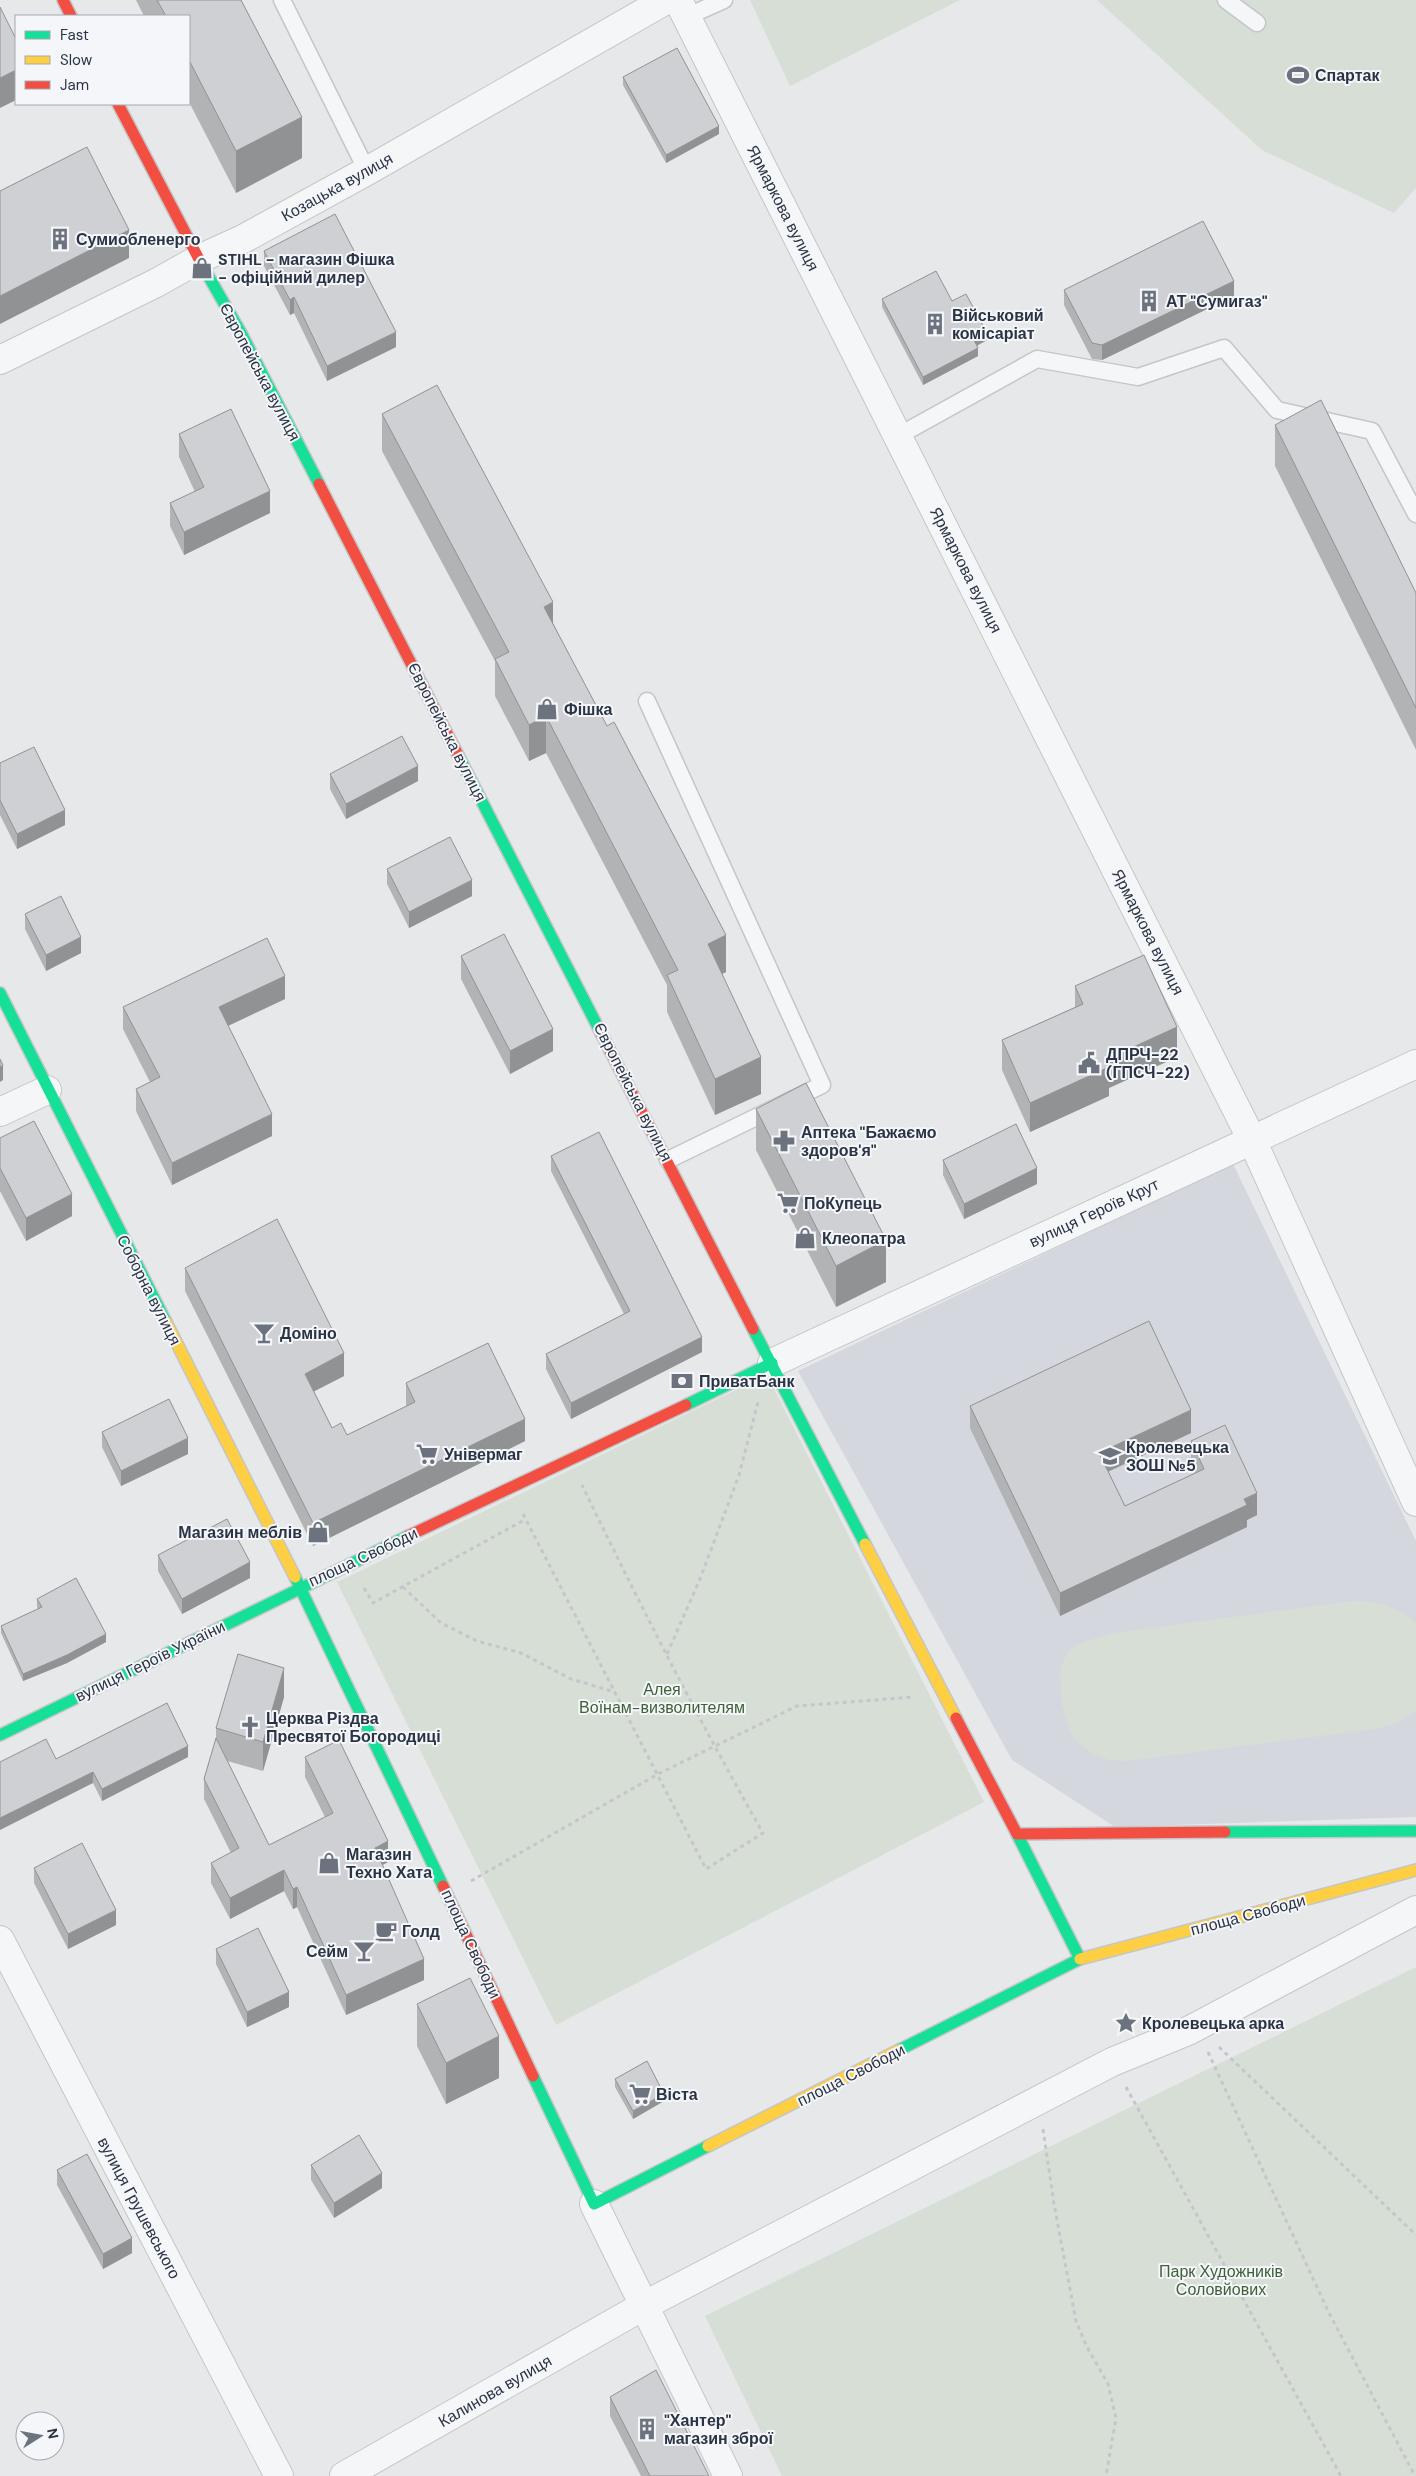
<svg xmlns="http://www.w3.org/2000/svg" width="1416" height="2476" font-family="'DM Sans',sans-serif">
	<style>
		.built { fill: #d4d7dd }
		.green { fill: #d6ded6 }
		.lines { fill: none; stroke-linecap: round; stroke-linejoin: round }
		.lane-casing { stroke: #c4c6c8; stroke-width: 19 }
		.street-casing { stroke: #c4c6c8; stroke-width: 30 }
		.fast-casing { stroke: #c4c6c8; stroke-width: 14 }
		.slow-casing { stroke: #c4c6c8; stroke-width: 14 }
		.jam-casing { stroke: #c4c6c8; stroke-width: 14 }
		.path { stroke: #c5c6ca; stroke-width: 3; stroke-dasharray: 4 4; stroke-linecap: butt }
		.lane { stroke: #f5f6f7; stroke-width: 16 }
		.street { stroke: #f5f6f7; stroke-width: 28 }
		.fast { stroke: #16e098; stroke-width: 11 }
		.slow { stroke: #ffcf43; stroke-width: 11 }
		.jam { stroke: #f24e42; stroke-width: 11 }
		.wall { fill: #b1b3b5 }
		.shaded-wall { fill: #909294 }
		.building { fill: #ced0d3; stroke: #909294 }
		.labels { text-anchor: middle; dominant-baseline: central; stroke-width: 4; stroke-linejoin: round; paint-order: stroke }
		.poi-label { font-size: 16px; font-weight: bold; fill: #2b3445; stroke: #f4f6f9; text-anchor: start }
		.street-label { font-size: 16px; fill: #2b3445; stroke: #f4f6f9 }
		.park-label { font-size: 16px; fill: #3f6138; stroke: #f4f6f9 }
	</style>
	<rect width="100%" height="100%" fill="#e6e8ea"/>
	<polygon class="built" points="1233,1164 1416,1541 1416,1817 1115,1827 1012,1760 798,1371"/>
	<g class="green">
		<polygon points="750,0 960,0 790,86"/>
		<polygon points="1097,0 1416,0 1416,188 1394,213 1262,150"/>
		<polygon points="767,1375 984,1802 556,2025 337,1582"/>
		<path d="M1353 1601C1376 1601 1401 1606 1416 1624V1711L1400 1722 1376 1729 1127 1761 1109 1760 1094 1755 1074 1739 1069 1728 1061 1701 1060 1669 1067 1653 1077 1644 1113 1633Z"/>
		<polygon points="1416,1967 1416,2476 782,2476 705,2316"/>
	</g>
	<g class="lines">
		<g class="lane-casing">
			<g id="lane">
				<polyline points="282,0 367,171"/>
				<polyline points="1226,0 1257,23"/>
				<polyline points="686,17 724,0"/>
				<polyline points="898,436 1037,359 1138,377 1224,348 1277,410 1372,431 1416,514"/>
				<polyline points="647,701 822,1085 668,1160"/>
			</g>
		</g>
		<g class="street-casing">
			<g id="street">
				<polyline points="678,0 1252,1140 1416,1502"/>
				<polyline points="0,360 156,283 199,259 243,239 367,171 666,0"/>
				<polyline points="0,1112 47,1090"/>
				<polyline points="772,1363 1416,1064"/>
				<polyline points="0,1940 279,2476"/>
				<polyline points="594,2204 728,2476"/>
				<polyline points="344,2476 645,2305 1112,2062 1190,2030 1416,1910"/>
			</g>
		</g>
		<g class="fast-casing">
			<g id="fast">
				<polyline points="201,263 241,333 319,484"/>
				<polyline points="458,755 601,1033"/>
				<polyline points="0,993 166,1322"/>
				<polyline points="753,1329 865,1544"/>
				<polyline points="686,1405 772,1363"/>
				<polyline points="295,1577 443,1886"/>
				<polyline points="0,1735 408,1536"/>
				<polyline points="1225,1832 1416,1831"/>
				<polyline points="899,2050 1080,1959 1017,1834"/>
				<polyline points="533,2076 594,2204 708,2146"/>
			</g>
		</g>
		<g class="slow-casing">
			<g id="slow">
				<polyline points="166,1322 295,1577"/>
				<polyline points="865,1544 956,1718"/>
				<polyline points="1080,1959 1416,1870"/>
				<polyline points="708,2146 899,2050"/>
			</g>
		</g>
		<g class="jam-casing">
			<g id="jam">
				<polyline points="63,0 71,16"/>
				<polyline points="118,104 201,263"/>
				<polyline points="319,484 458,755"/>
				<polyline points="601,1033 753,1329"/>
				<polyline points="408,1536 686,1405"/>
				<polyline points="956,1718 1017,1834 1225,1832"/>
				<polyline points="443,1886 533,2076"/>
			</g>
		</g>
		<g class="path">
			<path d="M523 1514 706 1869 763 1833C698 1719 639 1603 582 1485"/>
			<polyline points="403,1587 441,1623 477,1641 521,1653 571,1679 615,1692"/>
			<polyline points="364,1588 373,1603 526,1519"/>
			<polyline points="667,1654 700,1579 739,1475 758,1402"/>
			<polyline points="471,1881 658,1774 797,1706 913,1697"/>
			<polyline points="1219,2047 1416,2235"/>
			<polyline points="1208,2052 1329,2313 1415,2476"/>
			<polyline points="1126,2087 1341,2476"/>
			<polyline points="1043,2129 1054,2204 1076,2321 1087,2347 1108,2384 1116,2418 1106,2476"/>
		</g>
		<use href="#lane" class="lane"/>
		<use href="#street" class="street"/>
		<use href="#fast" class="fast"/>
		<use href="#slow" class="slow"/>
		<use href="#jam" class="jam"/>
	</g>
	<g class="wall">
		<polygon points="136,0 241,0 302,158 236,193 189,102 189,16 144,16"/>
		<polygon points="623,77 719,134 666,163 623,85"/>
		<polygon points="264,251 396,347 327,381 294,313 290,315 264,266"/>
		<polygon points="1064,290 1234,296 1102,360 1092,359 1064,305"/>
		<polygon points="882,299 952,301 987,340 977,346 978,356 923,385 882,307"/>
		<polygon points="382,414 553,623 726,972 722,974 761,1094 715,1115 667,1012 667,985 546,753 529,761 495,696 495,661 382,451"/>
		<polygon points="1275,425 1416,593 1416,750 1275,466"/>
		<polygon points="179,434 270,513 184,555 170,526 170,503 195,492 179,457"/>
		<polygon points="0,763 65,825 17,849 0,815"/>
		<polygon points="330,774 418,781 346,819 330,789"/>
		<polygon points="387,869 472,896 409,928 387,884"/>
		<polygon points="25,914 81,953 46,971 25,929"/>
		<polygon points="461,956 553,1051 510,1074 461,979"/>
		<polygon points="1075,986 1177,1057 1109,1088 1109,1096 1030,1132 1002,1070 1002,1040 1075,1007"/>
		<polygon points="285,999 228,1026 272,1136 172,1185 136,1111 136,1089 150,1082 123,1029 123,1007"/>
		<polygon points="756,1109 886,1282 836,1307 756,1150"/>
		<polygon points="0,1138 72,1216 26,1241 0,1191"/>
		<polygon points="551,1156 702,1352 571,1419 546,1369 546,1354 624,1314 551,1171"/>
		<polygon points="943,1160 1037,1184 964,1219 943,1175"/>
		<polygon points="185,1268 344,1376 314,1391 332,1428 347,1435 406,1406 406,1383 525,1441 313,1546 185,1291"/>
		<polygon points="970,1406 1191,1433 1108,1471 1125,1506 1195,1473 1191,1464 1191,1441 1257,1515 1247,1520 1247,1527 1060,1616 970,1428"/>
		<polygon points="102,1432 188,1454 121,1486 102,1447"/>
		<polygon points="158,1555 250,1578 182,1614 158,1571"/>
		<polygon points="37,1599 106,1642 67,1663 23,1681 1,1633 1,1626 38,1609 37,1607"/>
		<polygon points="284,1697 263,1771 227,1761 269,1845 325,1817 305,1777 305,1757 388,1862 382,1865 424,1980 346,2015 297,1907 293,1909 284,1891 230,1919 211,1883 211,1863 231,1853 204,1799 204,1779 216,1739 216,1728"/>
		<polygon points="188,1757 102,1801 93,1783 56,1759"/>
		<polygon points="34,1868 116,1925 68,1949 34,1883"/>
		<polygon points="216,1949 289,2007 247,2027 216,1964"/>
		<polygon points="417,2004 499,2078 446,2104 417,2046"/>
		<polygon points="615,2079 664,2101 633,2119 615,2087"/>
		<polygon points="311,2165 382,2188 334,2218 311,2180"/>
		<polygon points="57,2170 132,2253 103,2269 57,2185"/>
		<polygon points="610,2397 709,2476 641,2476 610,2416"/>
	</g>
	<g class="shaded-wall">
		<polygon points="16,70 16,100 0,108 0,78"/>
		<polygon points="302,117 302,158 236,193 236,151"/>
		<polygon points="719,126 719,134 666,163 666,155"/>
		<polygon points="129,230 129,258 0,324 0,296"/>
		<polygon points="1234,281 1234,296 1102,360 1102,345"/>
		<polygon points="294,297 294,313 290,315 290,300"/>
		<polygon points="396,332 396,347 327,381 327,366"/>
		<polygon points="987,333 987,340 974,347 974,340"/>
		<polygon points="978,348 978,356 923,385 923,377"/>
		<polygon points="270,491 270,513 184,555 184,532"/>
		<polygon points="553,602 553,639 544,607"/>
		<polygon points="546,716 546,753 529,761 529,725"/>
		<polygon points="418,766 418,781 346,819 346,804"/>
		<polygon points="65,810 65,825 17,849 17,834"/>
		<polygon points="472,880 472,896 409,928 409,912"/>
		<polygon points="726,935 726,972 708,981 708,944"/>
		<polygon points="81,937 81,953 46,971 46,955"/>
		<polygon points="285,976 285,999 219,1030 219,1007"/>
		<polygon points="1177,1027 1177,1057 1109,1088 1109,1096 1030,1132 1030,1103 1105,1060"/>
		<polygon points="553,1029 553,1051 510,1074 510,1051"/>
		<polygon points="761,1057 761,1094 715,1115 715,1079"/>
		<polygon points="3,1065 3,1080 0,1082 0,1067"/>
		<polygon points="272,1114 272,1136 172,1185 172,1163"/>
		<polygon points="1037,1168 1037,1184 964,1219 964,1204"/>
		<polygon points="72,1194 72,1216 26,1241 26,1218"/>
		<polygon points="886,1240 886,1282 836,1307 836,1266"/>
		<polygon points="702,1337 702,1352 571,1419 571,1403"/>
		<polygon points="344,1353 344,1376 305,1396 305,1374"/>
		<polygon points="1191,1410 1191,1433 1099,1476 1099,1453"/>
		<polygon points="525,1419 525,1441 313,1546 313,1523"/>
		<polygon points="188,1438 188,1454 121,1486 121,1471"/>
		<polygon points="1257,1493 1257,1515 1247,1520 1247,1527 1060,1616 1060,1593"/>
		<polygon points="250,1562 250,1578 182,1614 182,1599"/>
		<polygon points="106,1634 106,1642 67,1663 23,1681 23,1674"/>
		<polygon points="284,1668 284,1697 263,1771 263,1742"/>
		<polygon points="188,1746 188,1757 102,1801 102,1789"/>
		<polygon points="93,1772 93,1783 0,1830 0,1818"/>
		<polygon points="388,1841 388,1862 375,1869 375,1848"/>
		<polygon points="284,1870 284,1891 230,1919 230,1898"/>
		<polygon points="297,1887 297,1907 293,1909 293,1889"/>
		<polygon points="116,1910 116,1925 68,1949 68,1934"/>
		<polygon points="424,1959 424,1980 346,2015 346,1995"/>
		<polygon points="289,1992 289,2007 247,2027 247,2012"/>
		<polygon points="499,2036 499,2078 446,2104 446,2063"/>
		<polygon points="664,2094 664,2101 633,2119 633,2111"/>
		<polygon points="382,2173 382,2188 334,2218 334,2203"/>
		<polygon points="132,2238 132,2253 103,2269 103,2254"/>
	</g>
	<g class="building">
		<polygon points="157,0 241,0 302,117 236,151 189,60 189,16 166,16"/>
		<polygon points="0,7 16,39 16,70 0,78"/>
		<polygon points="677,48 719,126 666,155 623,77"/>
		<polygon points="87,147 129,230 0,296 0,191"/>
		<polygon points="335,214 396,332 327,366 294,297 290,300 264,251"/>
		<polygon points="1203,221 1234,281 1102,345 1092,343 1064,290"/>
		<polygon points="936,271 952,301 966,294 987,333 974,340 978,348 923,377 882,299"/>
		<polygon points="437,385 553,602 544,607 607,726 614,722 726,935 708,944 761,1057 715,1079 667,975 678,970 546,716 529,725 495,659 509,652 382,414"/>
		<polygon points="1321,400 1416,593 1416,708 1275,425"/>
		<polygon points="231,409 270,491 184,532 170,503 204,487 179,434"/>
		<polygon points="402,736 418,766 346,804 330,774"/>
		<polygon points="34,747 65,810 17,834 0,800 0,763"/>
		<polygon points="450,837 472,880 409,912 387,869"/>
		<polygon points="61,896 81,937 46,955 25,914"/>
		<polygon points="504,934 553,1029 510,1051 461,956"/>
		<polygon points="267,938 285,976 219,1007 272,1114 172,1163 136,1089 160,1077 123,1007"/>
		<polygon points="1144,955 1177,1027 1105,1060 1109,1067 1030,1103 1002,1040 1083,1004 1075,986"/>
		<polygon points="0,1059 3,1065 0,1067"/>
		<polygon points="806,1083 886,1240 836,1266 756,1109"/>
		<polygon points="34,1121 72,1194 26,1218 0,1168 0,1138"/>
		<polygon points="1016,1124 1037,1168 964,1204 943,1160"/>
		<polygon points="599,1132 702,1337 571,1403 546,1354 630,1311 551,1156"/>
		<polygon points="277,1219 344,1353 305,1374 332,1428 341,1423 347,1435 415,1402 406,1383 488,1343 525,1419 313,1523 185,1268"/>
		<polygon points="1149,1321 1191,1410 1099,1453 1125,1506 1204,1469 1191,1441 1225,1425 1257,1493 1244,1499 1247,1505 1060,1593 970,1406"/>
		<polygon points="169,1399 188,1438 121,1471 102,1432"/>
		<polygon points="227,1519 250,1562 182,1599 158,1555"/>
		<polygon points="76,1578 106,1634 67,1655 23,1674 1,1626 42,1607 37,1599"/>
		<polygon points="238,1654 284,1668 263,1742 216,1728"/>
		<polygon points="167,1703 188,1746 102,1789 93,1772 0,1818 0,1762 46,1739 56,1759"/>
		<polygon points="216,1738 269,1845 333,1813 305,1757 339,1740 388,1841 375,1848 424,1959 346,1995 297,1887 293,1889 284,1870 230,1898 211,1863 239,1848 204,1779"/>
		<polygon points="82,1843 116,1910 68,1934 34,1868"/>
		<polygon points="258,1928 289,1992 247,2012 216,1949"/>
		<polygon points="470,1978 499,2036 446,2063 417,2004"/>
		<polygon points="647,2061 664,2094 633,2111 615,2079"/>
		<polygon points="359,2135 382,2173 334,2203 311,2165"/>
		<polygon points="87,2154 132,2238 103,2254 57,2170"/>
		<polygon points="656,2370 709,2476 650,2476 610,2397"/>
	</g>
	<defs>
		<g id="stadium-bare" transform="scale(1.725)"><path d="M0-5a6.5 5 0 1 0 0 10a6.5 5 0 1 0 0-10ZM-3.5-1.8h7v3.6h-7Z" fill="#6c737f" stroke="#f4f6f9" stroke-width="2.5" paint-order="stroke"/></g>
		<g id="building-bare" transform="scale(1.725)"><path d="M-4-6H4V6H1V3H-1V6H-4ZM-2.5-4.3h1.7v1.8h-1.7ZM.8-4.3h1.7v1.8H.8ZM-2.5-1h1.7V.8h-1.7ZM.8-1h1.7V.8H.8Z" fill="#6c737f" stroke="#f4f6f9" stroke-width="2.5" paint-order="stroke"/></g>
		<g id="shop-bare" transform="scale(1.725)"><path d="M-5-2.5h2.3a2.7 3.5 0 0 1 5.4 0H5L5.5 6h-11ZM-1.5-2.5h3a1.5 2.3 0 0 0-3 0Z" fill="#6c737f" stroke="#f4f6f9" stroke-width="2.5" paint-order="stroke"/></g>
		<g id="civic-bare" transform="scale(1.725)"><path d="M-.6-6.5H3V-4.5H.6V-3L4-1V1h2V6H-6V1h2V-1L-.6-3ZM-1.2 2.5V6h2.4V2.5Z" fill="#6c737f" stroke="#f4f6f9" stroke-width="2.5" paint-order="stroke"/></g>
		<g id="pharmacy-bare" transform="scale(1.725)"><path d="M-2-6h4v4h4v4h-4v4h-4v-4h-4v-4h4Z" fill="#6c737f" stroke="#f4f6f9" stroke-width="2.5" paint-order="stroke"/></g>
		<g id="supermarket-bare" transform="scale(1.725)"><path d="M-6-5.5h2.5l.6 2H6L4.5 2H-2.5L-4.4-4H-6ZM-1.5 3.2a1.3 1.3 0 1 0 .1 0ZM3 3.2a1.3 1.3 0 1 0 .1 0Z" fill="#6c737f" stroke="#f4f6f9" stroke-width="2.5" paint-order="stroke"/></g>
		<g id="bar-bare" transform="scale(1.725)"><path d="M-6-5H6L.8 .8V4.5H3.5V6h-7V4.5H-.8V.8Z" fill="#6c737f" stroke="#f4f6f9" stroke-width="2.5" paint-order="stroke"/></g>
		<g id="bank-bare" transform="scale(1.725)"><path d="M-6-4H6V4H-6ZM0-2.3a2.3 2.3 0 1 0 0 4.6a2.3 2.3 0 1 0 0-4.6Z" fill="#6c737f" stroke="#f4f6f9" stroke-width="2.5" paint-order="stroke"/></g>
		<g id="school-bare" transform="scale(1.725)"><path d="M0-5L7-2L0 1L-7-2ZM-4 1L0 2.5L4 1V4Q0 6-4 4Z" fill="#6c737f" stroke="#f4f6f9" stroke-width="2.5" paint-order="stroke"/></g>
		<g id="church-bare" transform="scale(1.725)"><path d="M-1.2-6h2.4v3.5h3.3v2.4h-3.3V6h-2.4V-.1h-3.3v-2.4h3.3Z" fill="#6c737f" stroke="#f4f6f9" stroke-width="2.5" paint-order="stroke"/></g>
		<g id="cafe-bare" transform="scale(1.725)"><path d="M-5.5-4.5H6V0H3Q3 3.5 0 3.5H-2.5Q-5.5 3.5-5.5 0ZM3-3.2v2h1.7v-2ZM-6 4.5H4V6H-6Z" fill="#6c737f" stroke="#f4f6f9" stroke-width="2.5" paint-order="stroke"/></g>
		<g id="sight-bare" transform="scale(1.725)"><path d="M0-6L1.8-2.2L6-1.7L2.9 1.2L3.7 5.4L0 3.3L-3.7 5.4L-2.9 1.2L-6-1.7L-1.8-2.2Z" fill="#6c737f" stroke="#f4f6f9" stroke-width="2.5" paint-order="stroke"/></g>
	</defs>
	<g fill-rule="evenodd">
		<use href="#stadium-bare" x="1298" y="75"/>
		<use href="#building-bare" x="60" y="239"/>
		<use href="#shop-bare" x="202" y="268"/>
		<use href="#building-bare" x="1149" y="301"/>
		<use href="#building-bare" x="935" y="324"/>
		<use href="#shop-bare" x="547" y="709"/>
		<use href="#civic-bare" x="1089" y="1063"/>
		<use href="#pharmacy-bare" x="784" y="1141"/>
		<use href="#supermarket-bare" x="788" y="1203"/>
		<use href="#shop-bare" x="805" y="1238"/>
		<use href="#bar-bare" x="264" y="1333"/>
		<use href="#bank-bare" x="682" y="1381"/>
		<use href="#supermarket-bare" x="427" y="1454"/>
		<use href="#school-bare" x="1110" y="1456"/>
		<use href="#shop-bare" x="318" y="1532"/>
		<use href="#church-bare" x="250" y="1727"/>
		<use href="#shop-bare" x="329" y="1863"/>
		<use href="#cafe-bare" x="386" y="1931"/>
		<use href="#bar-bare" x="364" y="1951"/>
		<use href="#sight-bare" x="1126" y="2023"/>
		<use href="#supermarket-bare" x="640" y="2094"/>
		<use href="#building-bare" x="647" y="2429"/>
	</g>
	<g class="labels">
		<g class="poi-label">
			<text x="1315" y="75">Спартак</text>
			<text x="76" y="239">Сумиобленерго</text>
			<text x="218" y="259">STIHL - магазин Фішка<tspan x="218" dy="18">- офіційний дилер</tspan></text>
			<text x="1166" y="301">АТ "Сумигаз"</text>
			<text x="952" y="315">Військовий<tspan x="952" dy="18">комісаріат</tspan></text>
			<text x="564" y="709">Фішка</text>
			<text x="1106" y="1054">ДПРЧ-22<tspan x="1106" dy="18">(ГПСЧ-22)</tspan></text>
			<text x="801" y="1132">Аптека "Бажаємо<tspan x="801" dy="18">здоров'я"</tspan></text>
			<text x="804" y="1203">ПоКупець</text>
			<text x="822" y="1238">Клеопатра</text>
			<text x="280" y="1333">Доміно</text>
			<text x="699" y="1381">ПриватБанк</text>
			<text x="1126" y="1447">Кролевецька<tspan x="1126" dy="18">ЗОШ №5</tspan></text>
			<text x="444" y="1454">Універмаг</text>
			<text x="302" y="1532" text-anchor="end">Магазин меблів</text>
			<text x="266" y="1718">Церква Різдва<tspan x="266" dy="18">Пресвятої Богородиці</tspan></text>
			<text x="346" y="1854">Магазин<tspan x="346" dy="18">Техно Хата</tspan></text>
			<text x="402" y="1931">Голд</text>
			<text x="348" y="1951" text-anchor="end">Сейм</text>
			<text x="1142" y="2023">Кролевецька арка</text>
			<text x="656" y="2094">Віста</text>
			<text x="664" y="2420">"Хантер"<tspan x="664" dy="18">магазин зброї</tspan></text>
		</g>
		<g class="street-label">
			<text transform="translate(337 187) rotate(-29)">Козацька вулиця</text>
			<text transform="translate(783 208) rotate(63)">Ярмаркова вулиця</text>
			<text transform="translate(260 372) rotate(62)">Європейська вулиця</text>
			<text transform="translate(966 570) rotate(63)">Ярмаркова вулиця</text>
			<text transform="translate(447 732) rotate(63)">Європейська вулиця</text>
			<text transform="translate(1148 932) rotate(63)">Ярмаркова вулиця</text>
			<text transform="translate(633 1092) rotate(63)">Європейська вулиця</text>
			<text transform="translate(1094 1213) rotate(-25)">вулиця Героїв Крут</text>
			<text transform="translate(149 1290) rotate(63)">Соборна вулиця</text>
			<text transform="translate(363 1557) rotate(-25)">площа Свободи</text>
			<text transform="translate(150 1661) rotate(-26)">вулиця Героїв України</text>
			<text transform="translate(1248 1915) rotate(-15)">площа Свободи</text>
			<text transform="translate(471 1944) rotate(65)">площа Свободи</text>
			<text transform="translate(851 2075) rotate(-27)">площа Свободи</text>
			<text transform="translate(139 2208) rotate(62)">вулиця Грушевського</text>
			<text transform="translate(495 2391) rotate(-30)">Калинова вулиця</text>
		</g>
		<g class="park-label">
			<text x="662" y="1689">Алея<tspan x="662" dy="18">Воїнам-визволителям</tspan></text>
			<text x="1221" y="2271">Парк Художників<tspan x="1221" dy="18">Соловйових</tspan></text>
		</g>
	</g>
	<rect x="15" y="15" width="175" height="90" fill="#f4f6f9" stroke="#a4a8b1"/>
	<rect x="25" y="31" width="25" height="8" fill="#16e098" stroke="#a4a8b1"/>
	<text x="60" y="40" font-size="15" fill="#2b3445">Fast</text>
	<rect x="25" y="56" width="25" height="8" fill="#ffcf43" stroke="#a4a8b1"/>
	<text x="60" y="65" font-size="15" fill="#2b3445">Slow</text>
	<rect x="25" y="81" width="25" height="8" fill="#f24e42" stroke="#a4a8b1"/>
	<text x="60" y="90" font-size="15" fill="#2b3445">Jam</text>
	<g transform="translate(40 2436) rotate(79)"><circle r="24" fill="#f4f6f9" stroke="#a4a8b1"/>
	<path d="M0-4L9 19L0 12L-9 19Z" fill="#6c737f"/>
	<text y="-8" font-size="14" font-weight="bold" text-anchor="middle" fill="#2b3445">N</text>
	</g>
</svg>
